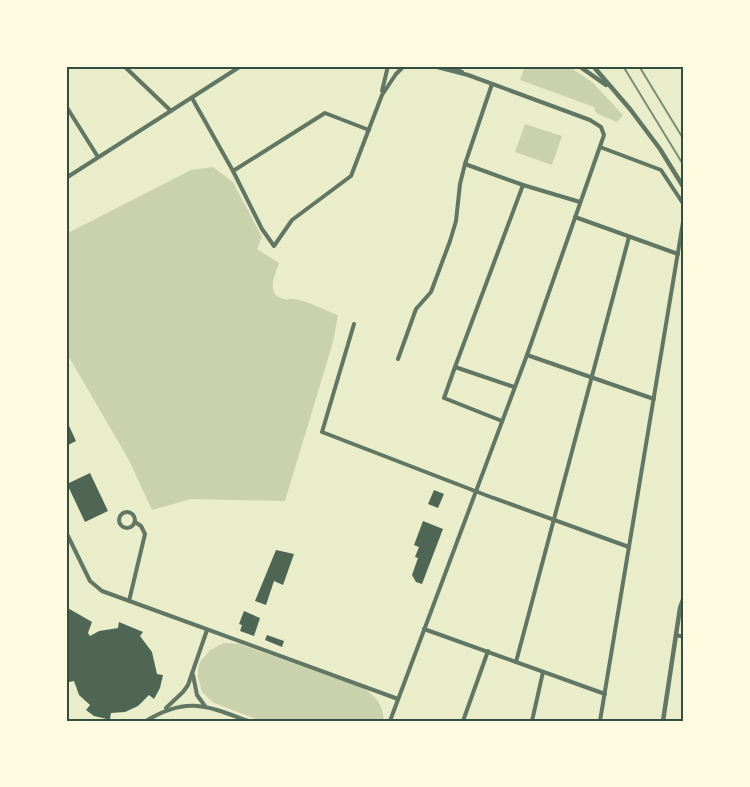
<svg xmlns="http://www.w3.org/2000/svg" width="750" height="787" font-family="'Public Sans',sans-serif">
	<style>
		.green { fill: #cad2ad }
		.building { fill: #4f6655 }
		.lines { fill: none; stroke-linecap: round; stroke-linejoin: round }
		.minor { stroke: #617663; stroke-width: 4 }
		.tertiary { stroke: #617663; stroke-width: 4.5 }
		.rail { stroke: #7c8e77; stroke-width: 2 }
		.neatline { fill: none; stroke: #344e41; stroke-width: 2 }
	</style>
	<rect width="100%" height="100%" fill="#e9edc9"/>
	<g class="green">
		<polygon points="525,66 568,66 592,82 623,115 617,122 596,113 594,107 520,80"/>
		<polygon points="525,124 562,136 552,165 515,152"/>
		<path d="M213 167 233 182 262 237 257 249 279 263C275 275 265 295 284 299 293 301 284 298 293 299 306 300 326 311 338 315L333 342 285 501 191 499 152 510 129 460 66 352V234L191 170Z"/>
		<path d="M224 643 239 644 363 688C376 696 383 705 384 721H261L214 703 202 692 198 677V669L200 662 210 650Z"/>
	</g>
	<g class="building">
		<polygon points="66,419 76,441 66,446"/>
		<polygon points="90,473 108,511 85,522 67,484"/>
		<polygon points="434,490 444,494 438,508 428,504"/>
		<polygon points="423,521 443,529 422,584 416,582 412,575 418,558 415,557 419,547 414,545"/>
		<polygon points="276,550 294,554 283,585 274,581 266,605 255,601"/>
		<polygon points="66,607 92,622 88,633 90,636 99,631 118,628 119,622 143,632 140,636 152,652 157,674 163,675 160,688 154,699 149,695 138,706 125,712 111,713 110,719 107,719 94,716 86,710 90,705 79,695 74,681 69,682 66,690"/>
		<polygon points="244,611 260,618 254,636 240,631 242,625 239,624"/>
		<polygon points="267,635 284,641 282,647 265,640"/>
	</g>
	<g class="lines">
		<g class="minor">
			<polyline points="124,66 171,111"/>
			<polyline points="450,66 462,72"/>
			<polyline points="382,91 388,66"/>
			<polyline points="192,98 233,171 262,229 274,246 292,220 351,176 382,95 396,74 404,66"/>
			<polyline points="66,106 98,157"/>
			<polyline points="600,147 661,170 684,205"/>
			<polyline points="465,164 523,185 580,202"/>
			<polyline points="233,171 325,113 369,130"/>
			<polyline points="66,178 241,66"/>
			<polyline points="575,217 678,254"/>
			<polyline points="354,324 322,432 488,496 629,547"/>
			<polyline points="527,355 654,399"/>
			<polyline points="398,359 416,309 431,292 450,241 456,221 460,184 465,164 492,84"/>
			<polyline points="455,367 523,185"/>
			<polyline points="502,421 444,398 455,367 514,387"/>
			<circle cx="127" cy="520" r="8"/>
			<polyline points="66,532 90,581 102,591 398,699"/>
			<polyline points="129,601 145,534 141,526 135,522"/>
			<polyline points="424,629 605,694"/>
			<polyline points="676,635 684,637"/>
			<polyline points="516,662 629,237"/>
			<polyline points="193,675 197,695 205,706"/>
			<polyline points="166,708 183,692 188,685 207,630"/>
			<path d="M146 721C187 696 207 706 248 721"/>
			<polyline points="390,721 527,355 604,135 601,127 590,120 468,75 433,66"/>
			<polyline points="463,721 488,651"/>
			<polyline points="532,721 543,672"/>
			<polyline points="600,721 684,216"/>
		</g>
		<g class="tertiary">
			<polyline points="579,66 606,85"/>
			<polyline points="593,66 630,109 660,149 684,188"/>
			<polyline points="663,721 680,608 684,597"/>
		</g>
		<g class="rail">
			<polyline points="623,66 684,166"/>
			<polyline points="639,66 684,140"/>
		</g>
	</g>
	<rect width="750" height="787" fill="none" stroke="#fefae0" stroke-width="135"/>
	<rect x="68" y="68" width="614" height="652" class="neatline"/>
</svg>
